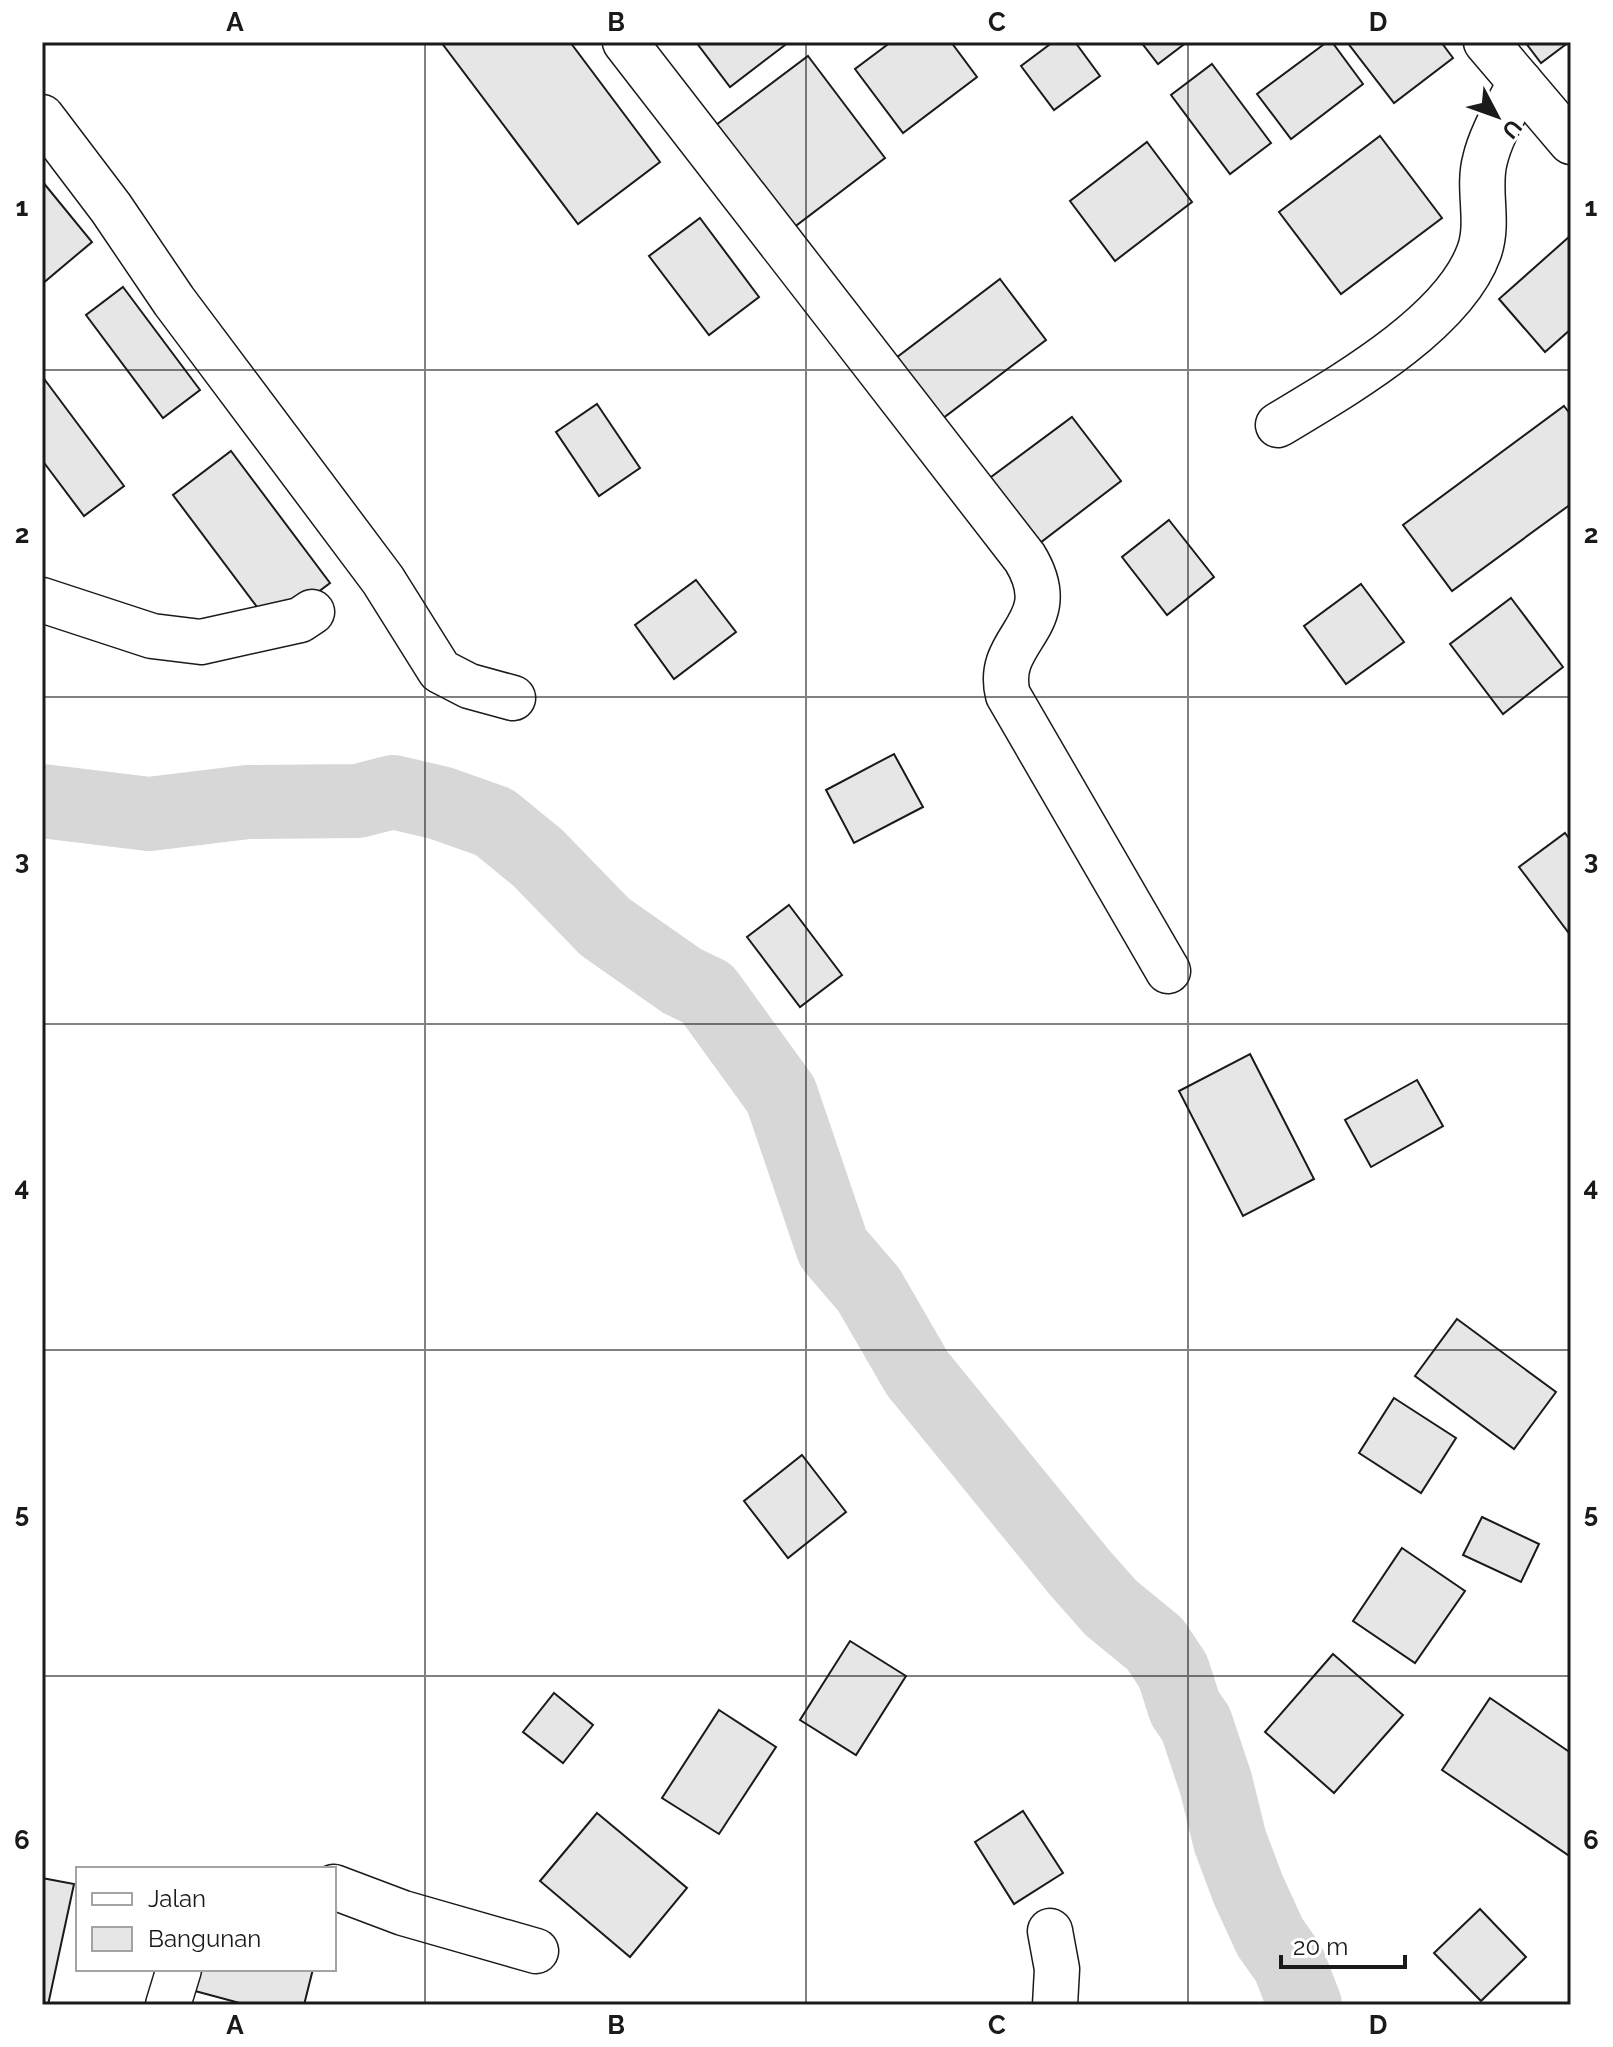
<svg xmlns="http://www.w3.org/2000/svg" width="1613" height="2047" font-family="Raleway,sans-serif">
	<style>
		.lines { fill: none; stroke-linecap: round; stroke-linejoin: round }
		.river { stroke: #d7d7d7; stroke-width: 74 }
		.building { fill: #e6e6e6; stroke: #1a1a1a; stroke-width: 2 }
		.minor-casing { stroke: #1a1a1a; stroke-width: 47 }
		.minor { stroke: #fff; stroke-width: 44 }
		.grid { fill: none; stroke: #1a1a1a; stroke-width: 2; stroke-opacity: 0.55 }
		.neatline { fill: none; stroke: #1a1a1a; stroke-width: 3 }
		.grid-label { font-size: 26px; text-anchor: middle; font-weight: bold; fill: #1a1a1a }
	</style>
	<rect width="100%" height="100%" fill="#fff"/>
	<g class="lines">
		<polyline class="river" points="42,801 149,814 248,802 358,801 393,792 440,803 494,822 538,858 605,927 682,981 707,993 781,1095 833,1248 869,1290 917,1373 1080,1573 1111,1608 1155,1644 1173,1671 1185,1708 1196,1724 1216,1784 1230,1841 1248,1889 1270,1937 1289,1964 1305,2005"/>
	</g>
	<g class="building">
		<polygon points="441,42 570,42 660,162 578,224"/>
		<polygon points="696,42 789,42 730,87"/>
		<polygon points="891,42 951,42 977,77 903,133 855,69"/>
		<polygon points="1053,42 1075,42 1100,76 1054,110 1021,66"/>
		<polygon points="1141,42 1187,42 1158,64"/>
		<polygon points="1327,42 1332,42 1363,84 1291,139 1257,94"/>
		<polygon points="1347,42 1441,42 1453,58 1394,103"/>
		<polygon points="1525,42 1569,42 1541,63"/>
		<polygon points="808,56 885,158 793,228 716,125"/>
		<polygon points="1212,64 1271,143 1230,174 1171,95"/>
		<polygon points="1380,136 1442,218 1341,294 1279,212"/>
		<polygon points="1147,142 1192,202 1115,261 1070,201"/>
		<polygon points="42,181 92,242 42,284"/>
		<polygon points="700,218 759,297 709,335 649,256"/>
		<polygon points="1570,236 1571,329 1545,352 1499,299"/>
		<polygon points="1000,279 1046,340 938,422 892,361"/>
		<polygon points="123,287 200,390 163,418 86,315"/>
		<polygon points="42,376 124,486 84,516 42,460"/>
		<polygon points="597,404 640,468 599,496 556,432"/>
		<polygon points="1564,406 1571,415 1571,504 1452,591 1403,525"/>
		<polygon points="1072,417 1121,481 1036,546 987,480"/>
		<polygon points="231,451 330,583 272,627 173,495"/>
		<polygon points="1169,520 1214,577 1167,615 1122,557"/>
		<polygon points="696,580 736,632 674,679 635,625"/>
		<polygon points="1361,584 1404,642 1346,684 1304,626"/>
		<polygon points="1511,598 1563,667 1503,714 1450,644"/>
		<polygon points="894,754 923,807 854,843 826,790"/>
		<polygon points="1565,833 1571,841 1571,936 1519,867"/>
		<polygon points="789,905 842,975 800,1007 747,937"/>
		<polygon points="1250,1054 1314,1179 1243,1216 1179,1091"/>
		<polygon points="1417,1080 1443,1126 1371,1167 1345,1120"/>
		<polygon points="1457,1319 1556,1392 1514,1449 1415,1376"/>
		<polygon points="1394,1398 1456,1438 1421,1493 1359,1453"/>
		<polygon points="802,1455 846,1512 788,1558 744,1501"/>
		<polygon points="1482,1517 1539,1544 1521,1582 1463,1555"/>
		<polygon points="1402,1548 1465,1591 1415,1663 1353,1621"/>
		<polygon points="850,1641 906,1676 856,1755 800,1720"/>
		<polygon points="1333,1654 1403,1715 1334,1793 1265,1732"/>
		<polygon points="554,1693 593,1725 563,1763 523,1732"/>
		<polygon points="1490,1698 1571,1753 1571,1857 1442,1770"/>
		<polygon points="719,1710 776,1747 719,1834 662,1798"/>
		<polygon points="1023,1811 1063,1873 1014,1904 975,1842"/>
		<polygon points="597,1813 687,1888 630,1957 540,1881"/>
		<polygon points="42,1878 74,1884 48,2005 42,2005"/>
		<polygon points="1480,1909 1526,1957 1481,2001 1434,1953"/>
		<polygon points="201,1969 313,1969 304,2005 247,2005 195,1991"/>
	</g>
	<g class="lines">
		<g class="minor-casing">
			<g id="minor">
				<path d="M625 42 1025 558C1066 626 993 637 1008 695L1168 971"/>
				<polyline points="1486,42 1571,142"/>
				<polyline points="42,117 111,208 174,301 383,580 440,671 469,686 513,698"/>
				<path d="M1278 425C1341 387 1453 324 1479 252 1490 222 1477 189 1485 160 1491 134 1508 107 1520 82"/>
				<polyline points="42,600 152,636 201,642 300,620 312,612"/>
				<polyline points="334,1887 403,1913 536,1951"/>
				<polyline points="1050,1931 1057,1969 1055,2005"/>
				<polyline points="168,2005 179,1969"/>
			</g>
		</g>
		<use href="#minor" class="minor"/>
	</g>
	<path class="grid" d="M425 42V2005M806 42V2005M1188 42V2005M42 370H1571M42 697H1571M42 1024H1571M42 1350H1571M42 1676H1571"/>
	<rect width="1613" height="2047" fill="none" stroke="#ffffff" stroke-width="88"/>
	<rect x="76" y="1867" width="260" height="104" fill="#ffffff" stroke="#a3a3a3" stroke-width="2"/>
	<rect x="92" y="1893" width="40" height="12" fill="#ffffff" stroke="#a3a3a3" stroke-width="2"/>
	<text x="148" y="1907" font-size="24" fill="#1a1a1a">Jalan</text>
	<rect x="92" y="1927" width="40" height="24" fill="#e6e6e6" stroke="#a3a3a3" stroke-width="2"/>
	<text x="148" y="1947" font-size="24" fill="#1a1a1a">Bangunan</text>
	<g transform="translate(1497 116) rotate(131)" stroke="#ffffff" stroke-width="6" paint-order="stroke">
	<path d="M0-6L14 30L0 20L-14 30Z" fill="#1a1a1a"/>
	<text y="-12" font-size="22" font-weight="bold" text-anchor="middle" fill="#1a1a1a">U</text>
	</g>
	<path d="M1281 1955v12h124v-12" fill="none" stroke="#1a1a1a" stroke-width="4"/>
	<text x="1293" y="1955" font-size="24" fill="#1a1a1a" stroke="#ffffff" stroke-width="6" paint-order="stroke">20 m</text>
	<rect x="44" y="44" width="1525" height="1959" class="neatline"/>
	<g class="grid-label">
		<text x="235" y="31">A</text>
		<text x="616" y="31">B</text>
		<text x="997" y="31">C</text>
		<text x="1378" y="31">D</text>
		<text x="22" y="216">1</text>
		<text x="1591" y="216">1</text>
		<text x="22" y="543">2</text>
		<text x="1591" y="543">2</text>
		<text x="22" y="869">3</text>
		<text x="1591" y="869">3</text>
		<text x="22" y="1196">4</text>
		<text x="1591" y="1196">4</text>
		<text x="22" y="1522">5</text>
		<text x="1591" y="1522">5</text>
		<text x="22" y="1849">6</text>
		<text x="1591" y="1849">6</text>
		<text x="235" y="2034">A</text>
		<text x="616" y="2034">B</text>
		<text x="997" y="2034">C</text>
		<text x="1378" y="2034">D</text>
	</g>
</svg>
